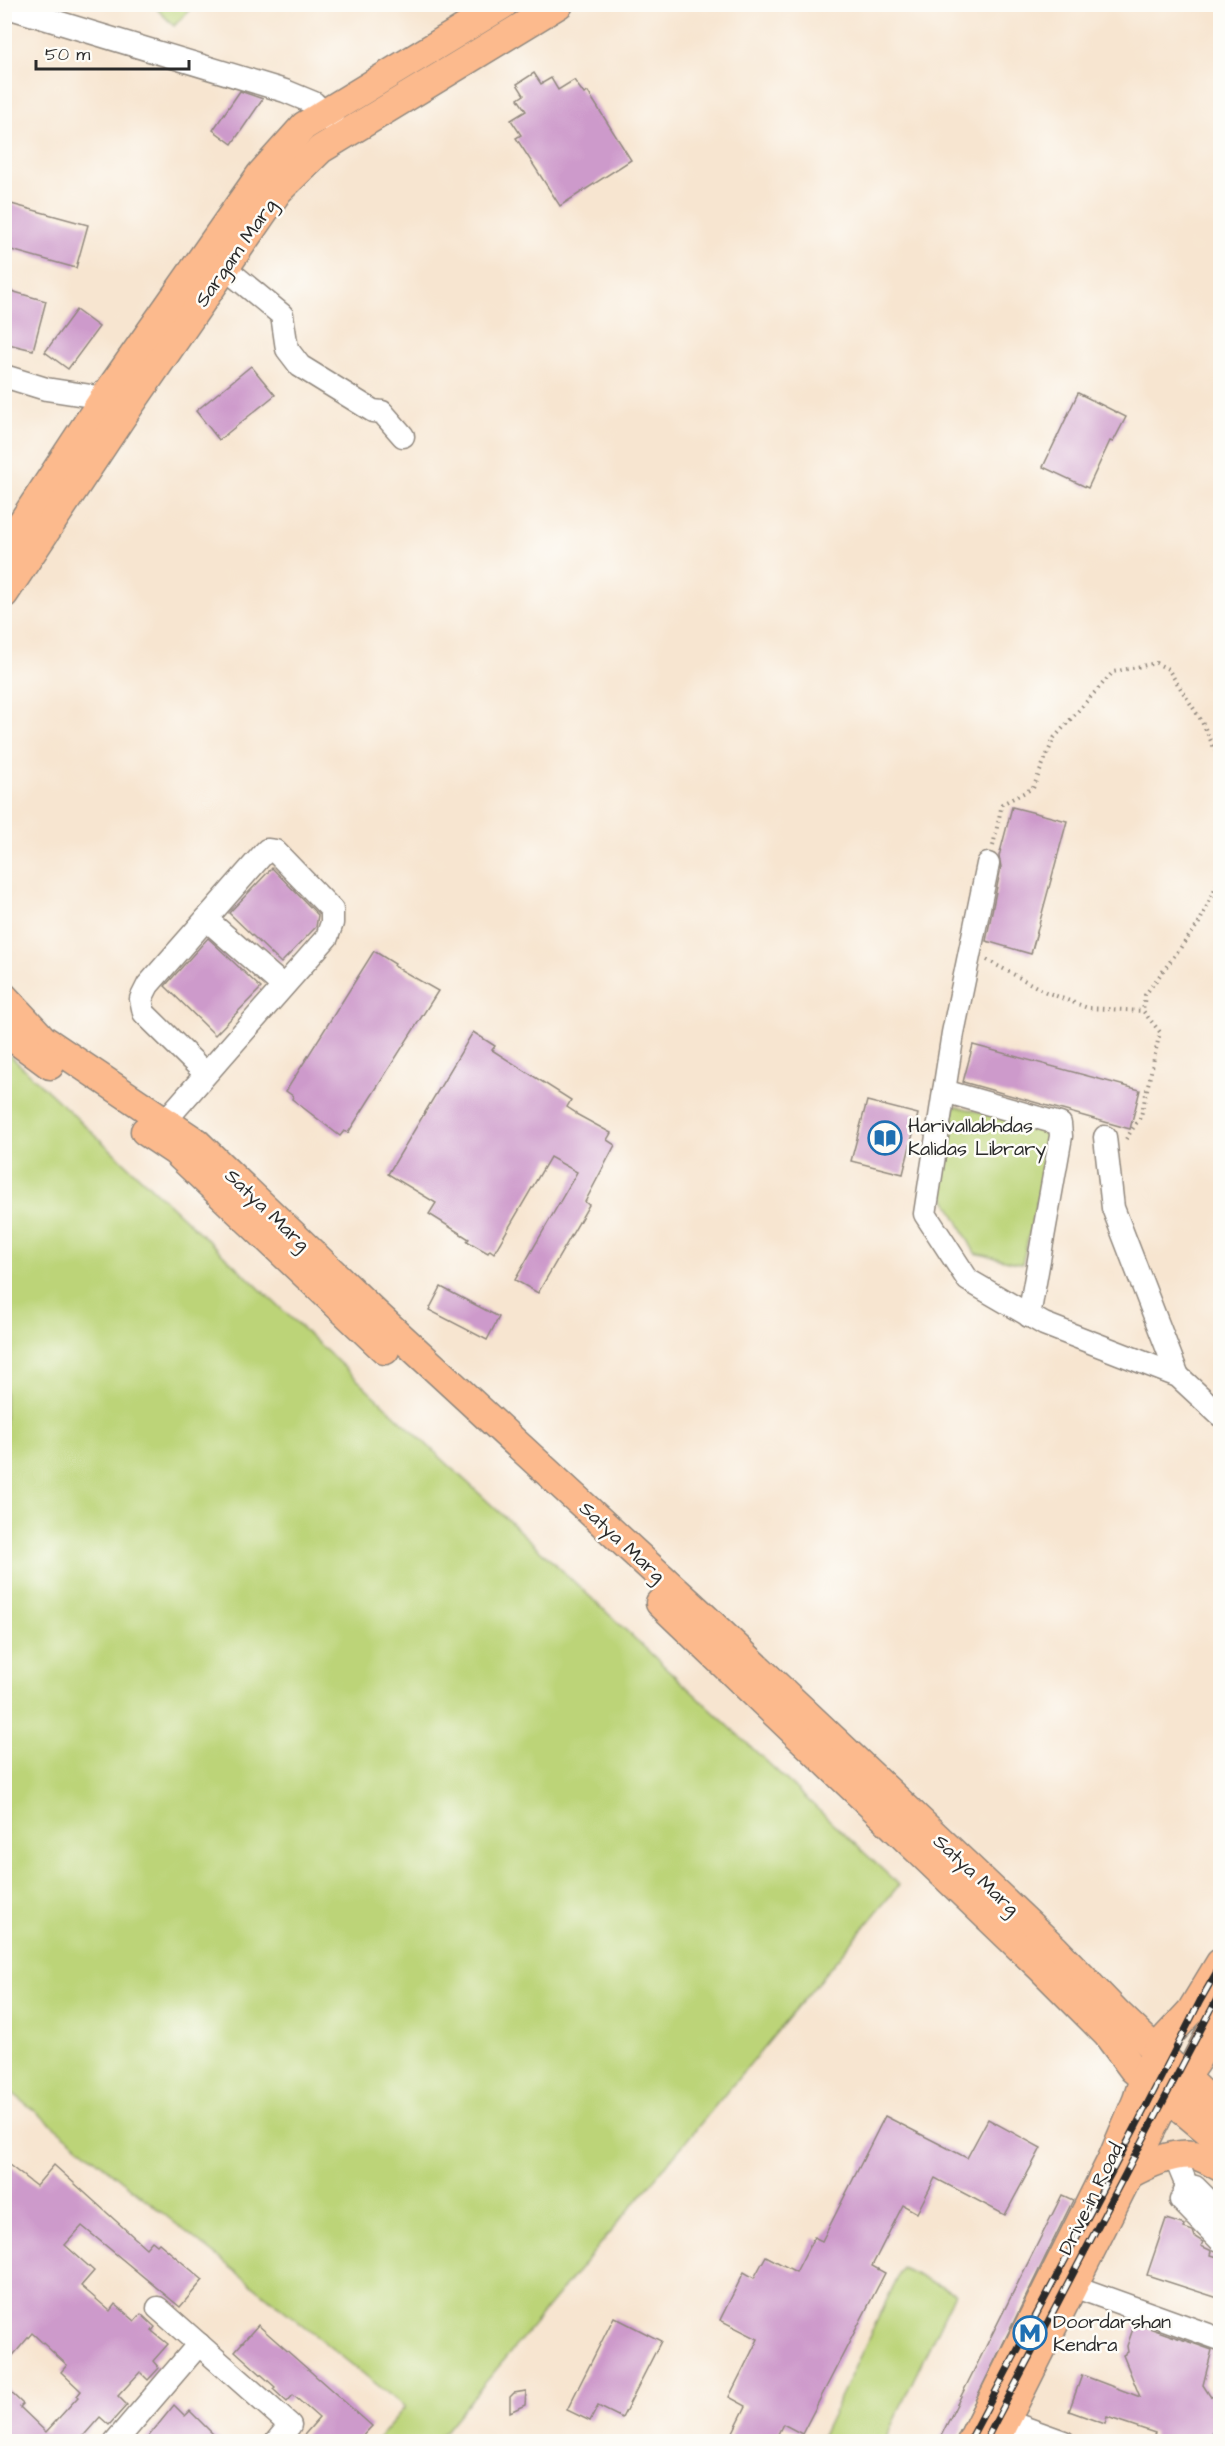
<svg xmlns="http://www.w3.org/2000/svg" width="1225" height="2446" font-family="'Architects Daughter',sans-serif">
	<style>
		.grass { fill: #bcd478; stroke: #748052; stroke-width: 1.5 }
		.building { fill: #cd9acb }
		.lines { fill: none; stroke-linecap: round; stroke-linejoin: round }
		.minor-casing { stroke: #91887e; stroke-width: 25 }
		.major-casing { stroke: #91887e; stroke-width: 31 }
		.path { stroke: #91887e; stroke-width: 4; stroke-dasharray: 1.5 4.5; stroke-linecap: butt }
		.minor { stroke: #fff; stroke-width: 22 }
		.major { stroke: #fcba8d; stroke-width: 28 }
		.rail-casing { stroke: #2b2b2b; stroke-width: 7 }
		.rail { stroke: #fdfcf7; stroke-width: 4.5; stroke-dasharray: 14; stroke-linecap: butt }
		.labels { text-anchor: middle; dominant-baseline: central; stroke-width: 5; stroke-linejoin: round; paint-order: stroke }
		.street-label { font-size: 20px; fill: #2b2b2b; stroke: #fdfcf7 }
		.poi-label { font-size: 20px; fill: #2b2b2b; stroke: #fdfcf7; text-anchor: start }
	</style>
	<rect width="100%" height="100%" fill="#fdfcf7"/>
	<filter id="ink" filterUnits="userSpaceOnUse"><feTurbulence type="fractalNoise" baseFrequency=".0167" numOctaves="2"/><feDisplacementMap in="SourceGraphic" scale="12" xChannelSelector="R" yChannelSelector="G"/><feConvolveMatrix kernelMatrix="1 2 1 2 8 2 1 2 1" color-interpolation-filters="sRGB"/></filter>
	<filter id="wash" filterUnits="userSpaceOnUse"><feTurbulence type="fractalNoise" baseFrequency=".008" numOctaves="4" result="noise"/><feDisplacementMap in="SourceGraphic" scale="24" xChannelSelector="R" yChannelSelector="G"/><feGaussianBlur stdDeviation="1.35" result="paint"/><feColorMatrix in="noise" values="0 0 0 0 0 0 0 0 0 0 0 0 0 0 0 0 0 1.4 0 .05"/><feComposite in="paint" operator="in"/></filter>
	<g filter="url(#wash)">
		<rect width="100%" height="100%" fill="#f7e5d0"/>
		<g class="grass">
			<polygon points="161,5 161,4 194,5 174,26 157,9"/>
			<polygon points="5,1051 899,1885 445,2431 433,2441 376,2441 405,2407 5,2087"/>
			<polygon points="955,1106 1054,1130 1022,1264 975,1253 937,1182"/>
			<polygon points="902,2268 955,2293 884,2441 823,2441 820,2440"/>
		</g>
		<g id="blocks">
			<g class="building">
				<polygon points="534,73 541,84 551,78 558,90 574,80 584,94 588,92 631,160 560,206 516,138 521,135 511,120 526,111 518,99 524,95 517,84"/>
				<polygon points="240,91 263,99 232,144 213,130"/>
				<polygon points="4,202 88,225 76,268 4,248"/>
				<polygon points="4,289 46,301 33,350 4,343"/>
				<polygon points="76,310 99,327 68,369 45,352"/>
				<polygon points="251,366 275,395 219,440 196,411"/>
				<polygon points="1078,393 1126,417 1113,442 1110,441 1088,488 1043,467"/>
				<polygon points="1012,807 1067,821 1031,954 986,941 1001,867 999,856"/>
				<polygon points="272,868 318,915 316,927 281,963 229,913"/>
				<polygon points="208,938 261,988 215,1035 165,986"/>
				<polygon points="374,951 395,964 394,966 438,991 348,1133 344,1131 340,1136 292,1099 293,1096 286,1091"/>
				<polygon points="473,1032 495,1046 492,1050 571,1100 567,1107 576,1113 576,1114 611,1133 607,1140 615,1145 585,1202 589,1205 538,1293 515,1280 577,1172 550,1157 494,1253 490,1250 488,1253 467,1241 469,1239 429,1214 436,1203 388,1174"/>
				<polygon points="973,1045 1140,1090 1130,1129 963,1082"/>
				<polygon points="867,1101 918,1114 903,1174 851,1161"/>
				<polygon points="441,1287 499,1317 487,1340 429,1310"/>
				<polygon points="885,2116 967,2158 988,2119 1041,2148 1005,2215 935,2178 917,2213 903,2205 872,2266 885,2273 802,2434 783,2424 774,2442 728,2442 746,2406 729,2397 758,2339 720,2320 744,2272 754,2278 766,2256 796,2272 814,2237 822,2241"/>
				<polygon points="4,2161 36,2186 54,2165 146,2248 152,2241 157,2245 159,2243 203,2280 180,2307 82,2226 65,2245 94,2271 81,2286 110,2311 115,2304 135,2321 141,2314 155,2327 152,2331 168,2344 153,2361 159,2368 148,2380 140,2372 118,2396 127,2405 109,2425 100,2417 78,2442 4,2442 4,2386 23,2404 20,2407 46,2432 78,2397 77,2396 81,2391 61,2372 67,2365 32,2333 4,2366"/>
				<polygon points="1062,2195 1073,2200 955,2442 938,2442"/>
				<polygon points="1166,2219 1185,2225 1184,2228 1193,2231 1195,2237 1203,2242 1201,2246 1212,2251 1211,2255 1221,2258 1221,2299 1147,2275"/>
				<polygon points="614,2317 661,2341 622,2418 598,2406 590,2421 567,2410"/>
				<polygon points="1135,2323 1212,2350 1203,2385 1210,2396 1214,2398 1220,2409 1209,2442 1166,2442 1153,2437 1155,2433 1107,2417 1105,2424 1069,2411 1082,2375 1140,2397 1123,2355 1128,2352 1127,2346"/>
				<polygon points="258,2325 372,2426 357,2442 298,2442 319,2418 293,2395 287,2402 273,2389 275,2387 235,2351"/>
				<polygon points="526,2391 525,2405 510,2412 510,2397 514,2393"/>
				<polygon points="174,2405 185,2416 190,2411 221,2442 144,2442"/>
			</g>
		</g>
	</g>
	<g filter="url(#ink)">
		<use href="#blocks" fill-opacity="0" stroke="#91887e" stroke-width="1.5"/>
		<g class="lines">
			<g class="minor-casing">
				<g id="minor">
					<polyline points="4,6 285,91 314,103 335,125"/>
					<polyline points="225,268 282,315 287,349 300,366 373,411 382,412 403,436"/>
					<polyline points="4,376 46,389 104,398"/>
					<polyline points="988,864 953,1033 925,1214 968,1280 1044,1324 1178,1376 1220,1415"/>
					<polyline points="206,919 283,986"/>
					<polyline points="944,1091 1060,1124 1061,1136 1029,1316"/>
					<polyline points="165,1121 327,937 332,923 332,910 275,851 267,850 264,853 148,985 141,999 144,1013 206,1074"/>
					<polyline points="1105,1137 1113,1208 1178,1376"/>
					<polyline points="1175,2157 1187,2186 1181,2200 1220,2240"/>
					<polyline points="1187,2186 1195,2187 1220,2212"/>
					<polyline points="1073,2286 1220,2339"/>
					<polyline points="158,2308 290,2425 276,2442"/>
					<polyline points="1006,2421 1064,2442"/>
					<polyline points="115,2442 199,2344"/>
				</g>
			</g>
			<g class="major-casing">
				<g id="major">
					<polyline points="4,550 104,398 261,174 304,126 504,4"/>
					<polyline points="4,594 121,418 278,191 321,149 559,4"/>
					<polyline points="4,997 43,1039 196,1142 375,1313 699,1612 1055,1949 1118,2014 1220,2111"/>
					<polyline points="4,1031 50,1065"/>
					<polyline points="145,1131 175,1151 385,1350"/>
					<polyline points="660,1603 1040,1967 1107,2034 1133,2069 1220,2141"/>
					<path d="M1128 2175C1146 2165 1172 2152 1194 2155 1203 2157 1213 2163 1220 2167"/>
					<polyline points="971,2442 1112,2159 1137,2100 1144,2078 1158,2050 1164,2040 1191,2011 1220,1963"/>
					<polyline points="995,2442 1159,2114 1196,2061 1220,2014"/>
				</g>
			</g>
			<g class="path">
				<polyline points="993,846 1002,804 1033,788 1054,738 1113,672 1156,663 1168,669 1201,720 1220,760"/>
				<polyline points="987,960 1046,992 1088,1008 1143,1011"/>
				<polyline points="1126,1139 1141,1116 1160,1032 1143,1011 1145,995 1199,923 1220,878"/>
			</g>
			<use href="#minor" class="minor"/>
			<use href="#major" class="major"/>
			<g class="rail-casing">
				<g id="rail">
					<polyline points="969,2442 1136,2126 1200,2001 1220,1966"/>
					<polyline points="985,2442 1220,1993"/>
				</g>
			</g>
			<use href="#rail" class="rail"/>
		</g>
	</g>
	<defs>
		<g id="library-ring" transform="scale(1.725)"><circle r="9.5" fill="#fdfcf7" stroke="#1f6fb2" stroke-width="1.5"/><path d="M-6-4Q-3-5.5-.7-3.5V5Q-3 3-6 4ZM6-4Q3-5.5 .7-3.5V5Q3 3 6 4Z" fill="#1f6fb2"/></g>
		<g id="metro-ring" transform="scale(1.725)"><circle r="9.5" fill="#fdfcf7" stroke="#1f6fb2" stroke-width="1.5"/><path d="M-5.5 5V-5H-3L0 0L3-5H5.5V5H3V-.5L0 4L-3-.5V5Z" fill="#1f6fb2"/></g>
	</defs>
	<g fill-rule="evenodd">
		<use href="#library-ring" x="885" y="1138"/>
		<use href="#metro-ring" x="1030" y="2333"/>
	</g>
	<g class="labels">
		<g class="street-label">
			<text transform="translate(236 253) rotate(-55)">Sargam Marg</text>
			<text transform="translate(267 1210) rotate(44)">Satya Marg</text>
			<text transform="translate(622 1542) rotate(43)">Satya Marg</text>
			<text transform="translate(976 1875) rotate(43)">Satya Marg</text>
			<text transform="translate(1091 2199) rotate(-64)">Drive-in Road</text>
		</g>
		<g class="poi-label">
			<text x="908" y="1126">Harivallabhdas<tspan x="908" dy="23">Kalidas Library</tspan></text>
			<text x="1053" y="2322">Doordarshan<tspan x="1053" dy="23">Kendra</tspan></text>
		</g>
	</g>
	<rect width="1225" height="2446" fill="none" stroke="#fdfcf7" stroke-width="24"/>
	<path d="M36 60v9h153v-9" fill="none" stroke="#2b2b2b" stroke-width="3"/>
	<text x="45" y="60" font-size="18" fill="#2b2b2b" stroke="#fdfcf7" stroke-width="4.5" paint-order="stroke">50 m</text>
</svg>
